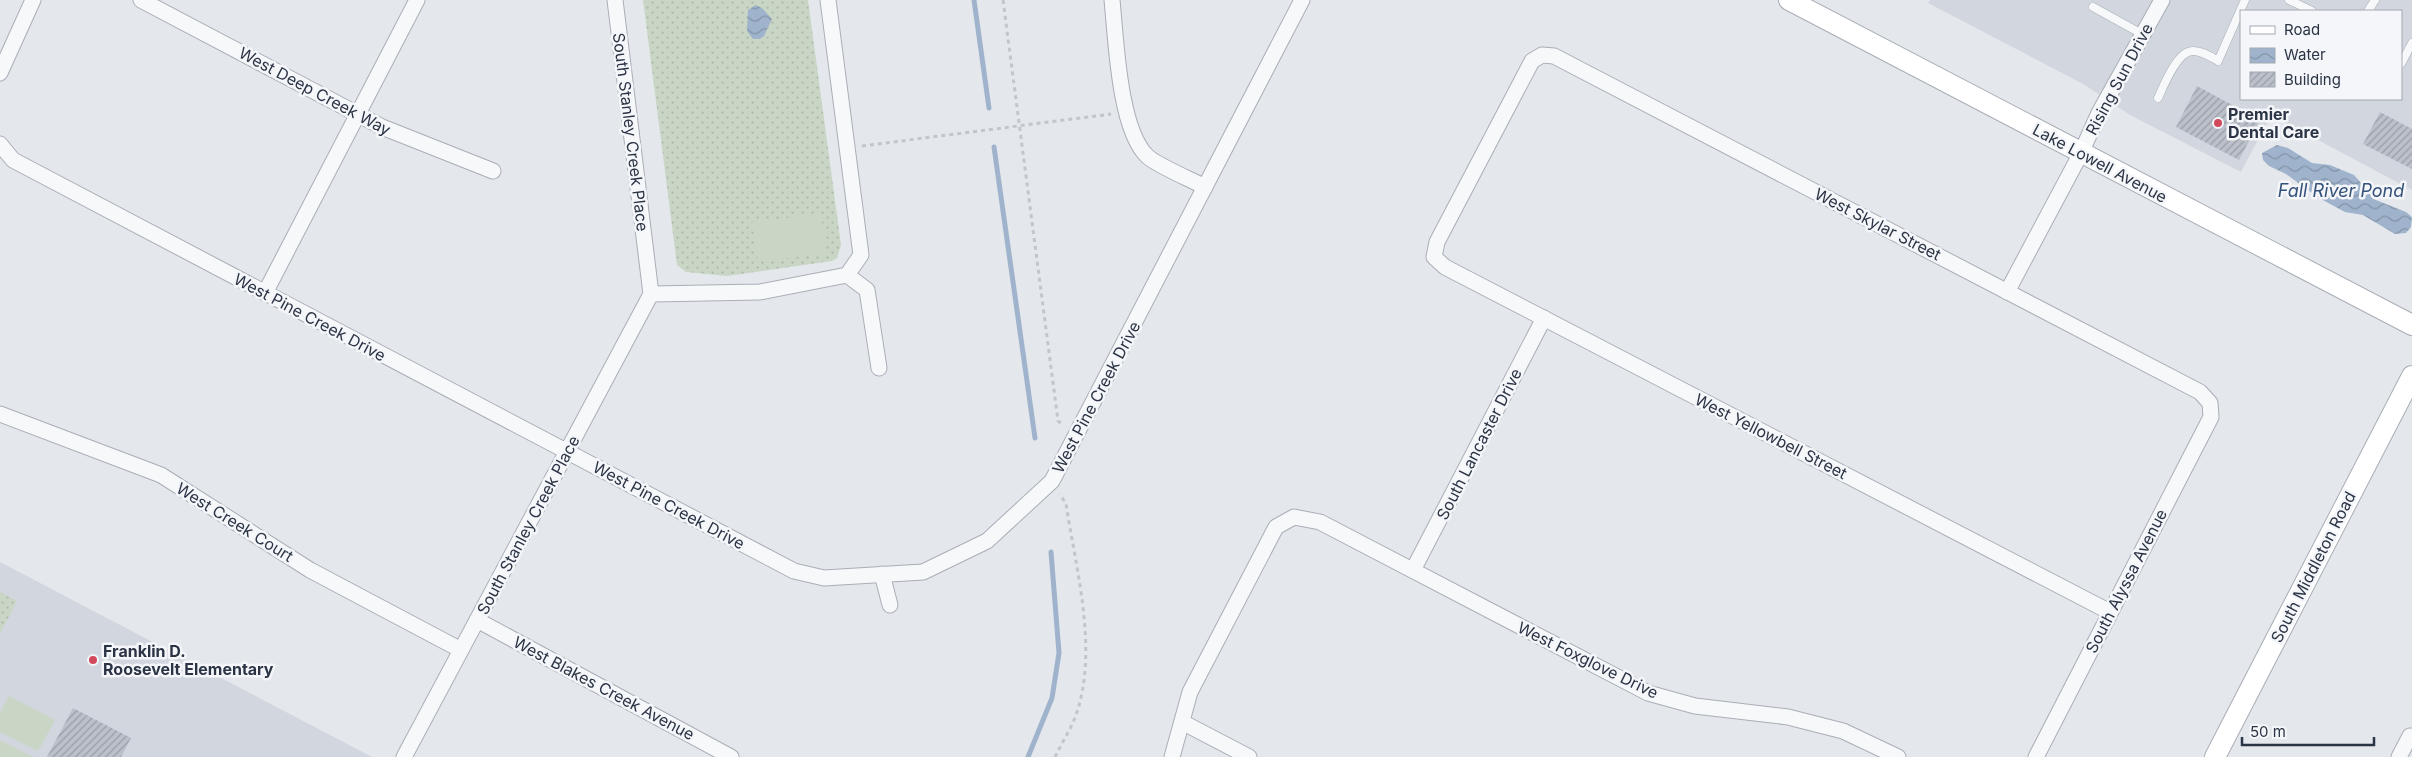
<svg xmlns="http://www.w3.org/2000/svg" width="2412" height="757" font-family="Inter,sans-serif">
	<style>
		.built { fill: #d2d6de; fill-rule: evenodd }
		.grass { fill: url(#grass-dots) }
		.pitch { fill: #c9d6c5 }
		.water { fill: url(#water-waves) }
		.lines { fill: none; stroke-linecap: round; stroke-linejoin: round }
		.stream { stroke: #9fb4cc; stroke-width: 5 }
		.building { fill: url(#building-hatch) }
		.lane-casing { stroke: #a9aeb7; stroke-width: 9 }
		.street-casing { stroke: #a9aeb7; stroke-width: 17 }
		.secondary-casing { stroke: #a9aeb7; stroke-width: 22 }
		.path { stroke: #c2c5cb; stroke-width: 3; stroke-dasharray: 4 4; stroke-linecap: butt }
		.lane { stroke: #f7f8fa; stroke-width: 8 }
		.street { stroke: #f7f8fa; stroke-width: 15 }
		.secondary { stroke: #fff; stroke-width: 20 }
		.poi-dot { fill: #d1495b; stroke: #f4f6f9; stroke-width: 2 }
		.labels { text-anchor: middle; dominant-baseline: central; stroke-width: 5; stroke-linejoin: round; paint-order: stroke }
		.street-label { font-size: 16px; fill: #2b3445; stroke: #f4f6f9 }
		.poi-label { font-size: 16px; font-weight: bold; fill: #2b3445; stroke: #f4f6f9; text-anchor: start }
		.water-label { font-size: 18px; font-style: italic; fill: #34527a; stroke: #f4f6f9 }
	</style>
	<defs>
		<pattern id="grass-dots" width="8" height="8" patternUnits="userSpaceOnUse" patternTransform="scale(1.25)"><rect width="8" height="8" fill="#c9d6c5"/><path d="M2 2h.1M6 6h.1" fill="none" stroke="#adb8ab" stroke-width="1.8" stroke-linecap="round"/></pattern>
		<pattern id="water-waves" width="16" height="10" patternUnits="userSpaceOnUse" patternTransform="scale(1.25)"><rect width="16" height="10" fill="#9fb4cc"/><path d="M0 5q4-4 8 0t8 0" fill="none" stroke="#8293a7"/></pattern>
		<pattern id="building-hatch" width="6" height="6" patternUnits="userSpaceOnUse" patternTransform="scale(1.25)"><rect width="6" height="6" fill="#bbc0ca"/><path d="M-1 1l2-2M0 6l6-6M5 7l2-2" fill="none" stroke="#989da6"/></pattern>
	</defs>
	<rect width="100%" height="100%" fill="#e4e7ec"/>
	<g class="built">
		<path d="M1930 0H2412V190L2271 115 2241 172 2130 115 2085 85 1928 3ZM2241 11H2401V99H2241Z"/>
		<polygon points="0,562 372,757 0,757"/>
	</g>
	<g class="grass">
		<polygon points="643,0 808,0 841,245 837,258 832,261 727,276 686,272 677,265"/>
		<polygon points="0,592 17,601 0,634"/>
	</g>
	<g class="pitch">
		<polygon points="821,214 827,253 758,262 752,222"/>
		<polygon points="9,696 55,720 38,751 0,732 0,713"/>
		<polygon points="0,740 33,757 0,757"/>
	</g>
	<g class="water">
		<polygon points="756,5 762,8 772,19 764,36 760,39 753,39 747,31 748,10"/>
		<polygon points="2277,145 2288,148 2312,163 2330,165 2354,175 2376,200 2406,212 2412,217 2411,227 2406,233 2395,234 2363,215 2345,212 2319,198 2286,174 2269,166 2263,160 2262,153"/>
	</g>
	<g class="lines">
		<g class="stream">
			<polyline points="974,0 989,108"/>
			<polyline points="994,147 1035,438"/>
			<polyline points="1028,757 1052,698 1059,653 1051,552"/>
		</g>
	</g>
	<g class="building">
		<polygon points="2197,86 2260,120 2239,160 2176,127"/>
		<polygon points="2380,112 2412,129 2412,169 2363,144"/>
		<polygon points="73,708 131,738 121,757 47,757"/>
	</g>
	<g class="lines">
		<g class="lane-casing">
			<g id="lane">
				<polyline points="2289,0 2312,11"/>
				<polyline points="2093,7 2142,34"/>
				<polyline points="2368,11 2375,0"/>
				<polyline points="2401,64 2412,43"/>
				<path d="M2158 98C2164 85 2177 52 2192 51 2201 50 2211 57 2218 61L2245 0"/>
			</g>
		</g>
		<g class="street-casing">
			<g id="street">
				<polyline points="141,0 382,127 493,171"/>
				<path d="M1112 0C1116 39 1119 129 1147 156 1156 165 1192 180 1205 187"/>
				<polyline points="0,73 33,0"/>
				<polyline points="0,144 13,160 794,571 824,578 923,572 987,541 1052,481 1302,0"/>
				<polyline points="847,275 867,290 879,368"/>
				<polyline points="2007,292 2081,153 2099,113 2162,0"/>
				<polyline points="265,293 417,0"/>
				<polyline points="651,294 760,292 847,275 861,255 828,0"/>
				<polyline points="0,414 161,475 310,570 461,650"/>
				<polyline points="1413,570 1544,318"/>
				<polyline points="882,574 890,605"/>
				<polyline points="477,620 731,757"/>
				<polyline points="1182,722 1249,757"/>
				<polyline points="404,757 651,294 615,0"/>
				<polyline points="1172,757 1190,692 1276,527 1294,517 1320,522 1648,693 1695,706 1788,717 1843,731 1898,757"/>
				<polyline points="2036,757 2211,417 2210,403 2200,392 1554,56 1542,55 1532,61 1437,242 1434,257 1445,267 2110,612"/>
				<polyline points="2399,757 2410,736 2412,736"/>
			</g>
		</g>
		<g class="secondary-casing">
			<g id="secondary">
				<polyline points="1789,0 2412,325"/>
				<polyline points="2215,757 2412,376"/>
			</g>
		</g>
		<g class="path">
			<polyline points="1003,0 1058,421 1064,425"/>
			<polyline points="862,146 1111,114"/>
			<path d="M1055 757C1062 742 1072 728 1077 712 1098 648 1076 569 1066 504L1060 494"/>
		</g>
		<use href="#lane" class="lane"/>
		<use href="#street" class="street"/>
		<use href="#secondary" class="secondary"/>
	</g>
	<g class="poi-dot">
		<circle cx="2218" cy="123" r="5"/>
		<circle cx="93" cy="660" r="5"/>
	</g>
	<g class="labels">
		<g class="street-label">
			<text transform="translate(2119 79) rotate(-62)">Rising Sun Drive</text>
			<text transform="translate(315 91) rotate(28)">West Deep Creek Way</text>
			<text transform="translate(631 132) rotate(83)">South Stanley Creek Place</text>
			<text transform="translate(2100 163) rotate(28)">Lake Lowell Avenue</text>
			<text transform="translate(1878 224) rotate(27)">West Skylar Street</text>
			<text transform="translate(310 317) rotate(28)">West Pine Creek Drive</text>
			<text transform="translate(1096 397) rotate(-62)">West Pine Creek Drive</text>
			<text transform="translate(1771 436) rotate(27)">West Yellowbell Street</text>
			<text transform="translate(1479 444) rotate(-63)">South Lancaster Drive</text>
			<text transform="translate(669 505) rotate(28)">West Pine Creek Drive</text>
			<text transform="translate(235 522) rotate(32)">West Creek Court</text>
			<text transform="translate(528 525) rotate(-62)">South Stanley Creek Place</text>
			<text transform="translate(2313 567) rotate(-63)">South Middleton Road</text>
			<text transform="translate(2126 581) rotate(-63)">South Alyssa Avenue</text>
			<text transform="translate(1588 660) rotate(26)">West Foxglove Drive</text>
			<text transform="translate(604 688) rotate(28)">West Blakes Creek Avenue</text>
		</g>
		<g class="poi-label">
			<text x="2228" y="114">Premier<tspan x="2228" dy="18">Dental Care</tspan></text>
			<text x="103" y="651">Franklin D.<tspan x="103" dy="18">Roosevelt Elementary</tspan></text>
		</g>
		<g class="water-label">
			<text x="2341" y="190">Fall River Pond</text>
		</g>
	</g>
	<rect x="2240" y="10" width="162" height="90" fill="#f4f6f9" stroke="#a4a8b1"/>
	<rect x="2250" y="26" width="25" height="8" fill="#ffffff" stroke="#a4a8b1"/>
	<text x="2284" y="35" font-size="15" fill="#2b3445">Road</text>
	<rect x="2250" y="48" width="25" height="15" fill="url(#water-waves)" stroke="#a4a8b1"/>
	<text x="2284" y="60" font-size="15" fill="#2b3445">Water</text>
	<rect x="2250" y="72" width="25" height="15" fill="url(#building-hatch)" stroke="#a4a8b1"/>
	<text x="2284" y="85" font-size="15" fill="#2b3445">Building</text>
	<path d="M2242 737v8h132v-8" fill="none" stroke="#2b3445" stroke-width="2.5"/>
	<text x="2250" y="737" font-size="15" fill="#2b3445" stroke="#f4f6f9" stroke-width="4" paint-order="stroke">50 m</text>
</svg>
